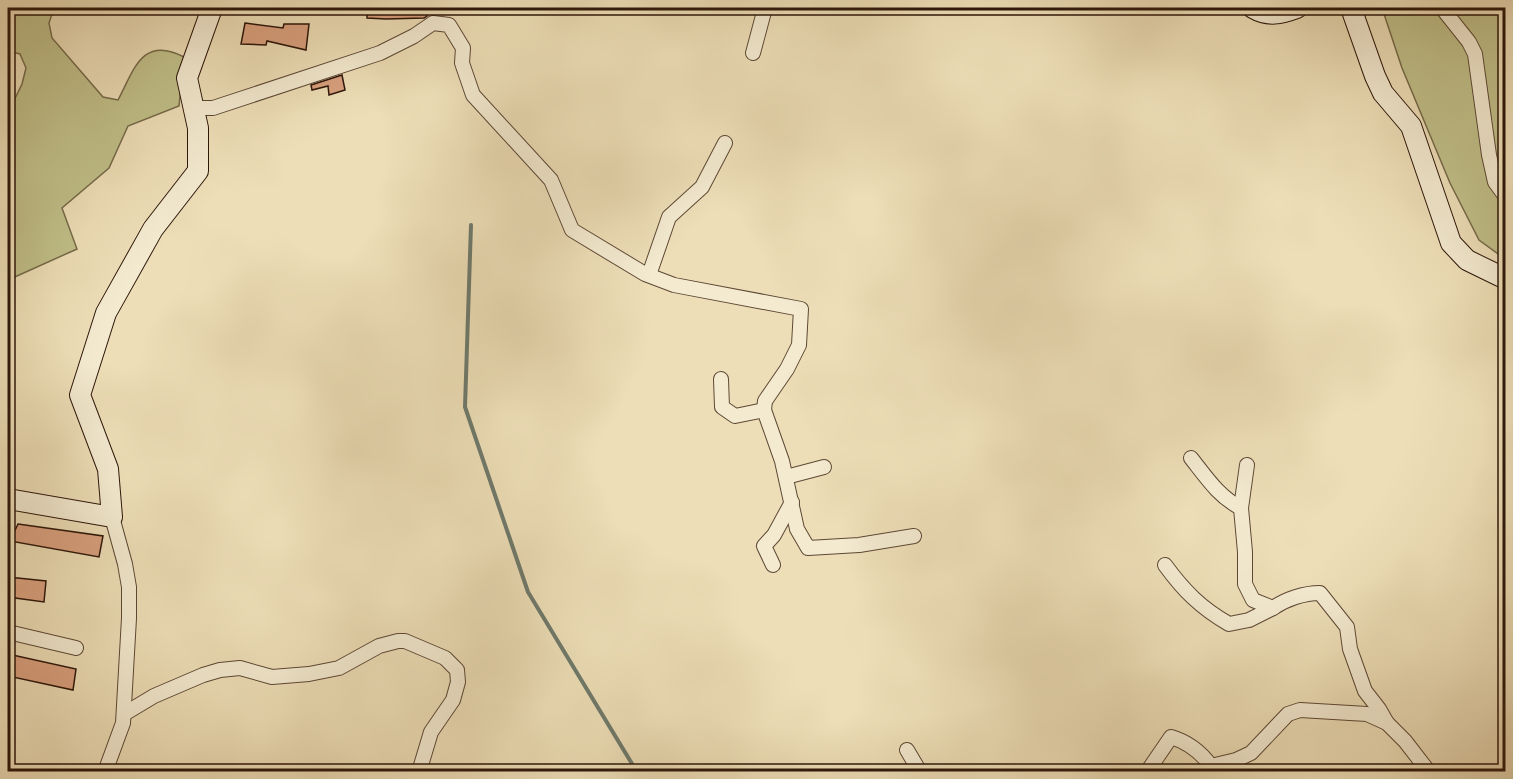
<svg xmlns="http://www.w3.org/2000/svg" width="1513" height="779" font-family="'IM FELL Great Primer',serif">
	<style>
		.green { fill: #c0bf89; stroke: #766a4a; stroke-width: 1.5 }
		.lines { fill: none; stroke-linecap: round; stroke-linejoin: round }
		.stream { stroke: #6e7a6b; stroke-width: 4 }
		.building { fill: #d9a17f; stroke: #2d160a; stroke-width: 1.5 }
		.street-casing { stroke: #5d4835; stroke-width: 16 }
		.secondary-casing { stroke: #2d160a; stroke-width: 22 }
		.street { stroke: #f3ead0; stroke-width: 14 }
		.secondary { stroke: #f3ead0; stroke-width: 20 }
	</style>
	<rect width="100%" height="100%" fill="#eddeb7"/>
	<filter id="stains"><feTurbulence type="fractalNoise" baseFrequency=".00333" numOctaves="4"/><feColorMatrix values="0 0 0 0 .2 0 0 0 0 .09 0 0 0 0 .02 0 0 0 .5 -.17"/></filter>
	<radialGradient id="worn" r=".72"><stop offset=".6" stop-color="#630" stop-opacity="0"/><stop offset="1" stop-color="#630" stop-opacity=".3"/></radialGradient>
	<g class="green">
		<path d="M8 8H54L49 23 52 38 103 97 118 100C134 70 142 35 184 57L179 106 128 126 109 168 62 208 77 249 8 280V113L22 84 26 68 20 54 8 51Z"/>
		<polygon points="1382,8 1505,8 1505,259 1479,240 1450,183 1402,68"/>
	</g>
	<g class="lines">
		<polyline class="stream" points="471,225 465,407 528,592 637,772"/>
	</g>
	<g class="building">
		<polygon points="367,8 429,8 427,16 424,18 386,19 367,18"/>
		<polygon points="245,23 283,28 284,24 309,24 306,50 267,41 266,45 241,44"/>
		<polygon points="342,75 345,90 329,95 328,86 312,90 311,85"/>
		<polygon points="18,524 103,536 99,557 10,541"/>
		<polygon points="8,577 46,581 44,602 8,597"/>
		<polygon points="8,654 76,669 73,690 8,676"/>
	</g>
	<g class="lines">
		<g class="street-casing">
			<g id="street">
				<polyline points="1442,8 1469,42 1475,54 1489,155 1495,182 1506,197"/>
				<polyline points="753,53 765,8"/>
				<polyline points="194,108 213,108 380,53 414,36 433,23 449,25 463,48 462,63 473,95 551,180 572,230 645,274 674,285 801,309 799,345 787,369 765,401 764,410 782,461 797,529 808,548 859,545 914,536"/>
				<polyline points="649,275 669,217 702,187 725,143"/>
				<polyline points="721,379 722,407 735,416 764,410"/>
				<path d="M1191 458C1206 477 1219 497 1241 508"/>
				<path d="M1247 465 1241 508 1245 552V584L1253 600 1273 608C1286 599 1304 593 1320 593L1347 627 1350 649 1365 691 1379 709 1387 723"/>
				<polyline points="786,477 824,467"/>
				<polyline points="773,565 764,546 774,535 792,502"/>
				<path d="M1165 565C1184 591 1201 608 1229 624L1249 620 1273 608"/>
				<polyline points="8,632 76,648"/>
				<polyline points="124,714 154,696 203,675 220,670 240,668 272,677 309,674 339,668 379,646 398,641 405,641 445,658 457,670 458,682 453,700 431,732 419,772"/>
				<polyline points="907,750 920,772"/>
				<polyline points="105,772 123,723 129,618 129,587 125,564 112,517"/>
				<path d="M1147 772 1171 737C1188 742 1200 751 1211 766L1236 760 1251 753 1288 714 1300 710 1367 714 1387 723 1405 741 1429 772"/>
			</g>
		</g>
		<g class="secondary-casing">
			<g id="secondary">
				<path d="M1253 8C1268 17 1281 14 1297 8"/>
				<polyline points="1351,8 1375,76 1383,93 1411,126 1451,243 1467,260 1506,279"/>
				<polyline points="8,499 112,517 108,469 80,395 106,313 153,229 198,171 198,128 187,78 212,8"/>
			</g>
		</g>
		<use href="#street" class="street"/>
		<use href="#secondary" class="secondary"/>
	</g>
	<rect width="1513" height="779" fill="none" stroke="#eddeb7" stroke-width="30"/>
	<rect x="9" y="9" width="1495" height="761" fill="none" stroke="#2d160a" stroke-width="3"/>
	<rect x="15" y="15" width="1483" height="749" fill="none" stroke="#2d160a" stroke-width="1.5"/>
	<rect width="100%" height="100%" filter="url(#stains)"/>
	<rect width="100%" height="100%" fill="url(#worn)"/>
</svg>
